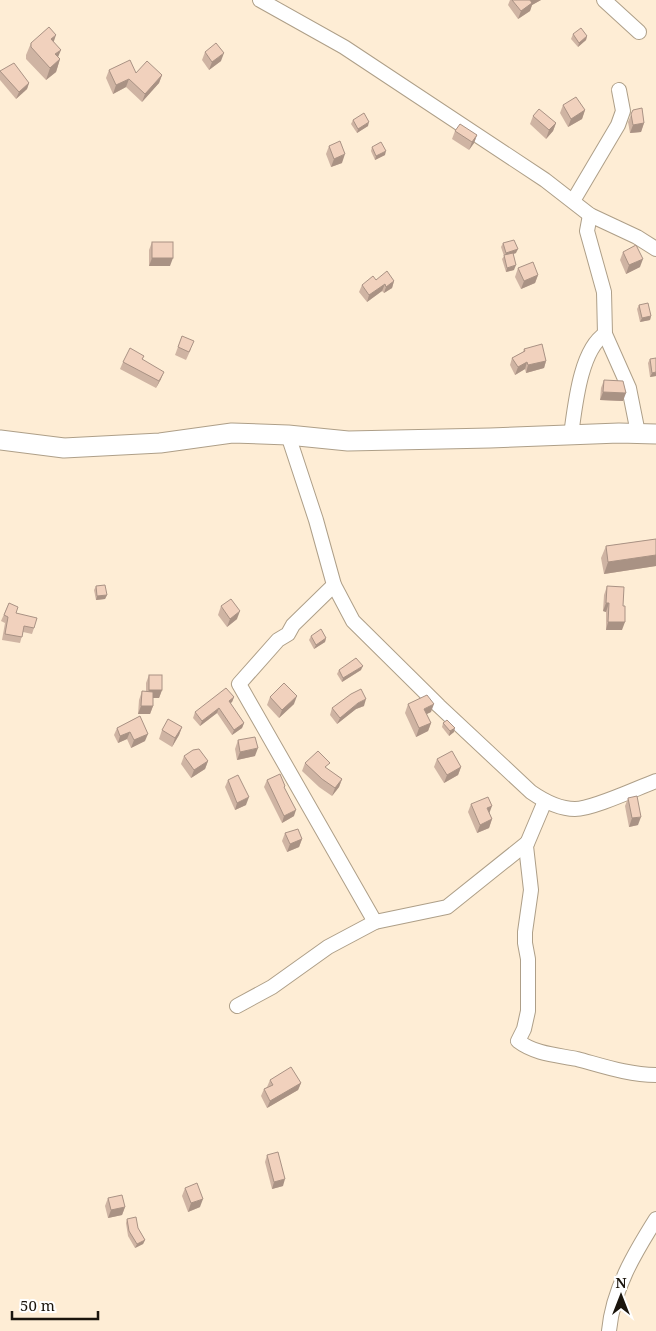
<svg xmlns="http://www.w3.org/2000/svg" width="656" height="1331" font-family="'Noto Serif',serif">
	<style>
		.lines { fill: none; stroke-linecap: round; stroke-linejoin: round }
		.street-casing { stroke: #ae9f88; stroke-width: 16 }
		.secondary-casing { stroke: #ae9f88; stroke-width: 21 }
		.street { stroke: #fff; stroke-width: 14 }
		.secondary { stroke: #fff; stroke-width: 19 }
		.wall { fill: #cfb4a3 }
		.shaded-wall { fill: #a99284 }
		.building { fill: #f1d1bd; stroke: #a99284 }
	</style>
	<rect width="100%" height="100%" fill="#feedd5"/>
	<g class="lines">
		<g class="street-casing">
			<g id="street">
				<polyline points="260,0 344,47 545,180 590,215 637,237 656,249"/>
				<polyline points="604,0 639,32"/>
				<polyline points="573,201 618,125 623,111 619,90"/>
				<polyline points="590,215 587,231 604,292 605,334 629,388 638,433"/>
				<path d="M288 435 316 520 334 585 353 621 439 706 531 792C544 801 559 809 575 809 593 809 637 788 656 781"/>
				<path d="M571 435C575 407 580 350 605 334"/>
				<polyline points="334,585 293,625 288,634 278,640 239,684 375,922"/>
				<path d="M545 801 526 846 531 890 525 932V943L528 959V1011L524 1029 518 1041C535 1054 557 1055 577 1059 603 1066 629 1075 656 1075"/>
				<polyline points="237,1006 272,987 328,947 375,922 447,907 527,843"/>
				<path d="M609 1331C613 1289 634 1254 656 1219"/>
			</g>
		</g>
		<g class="secondary-casing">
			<polyline id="secondary" points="0,440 64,448 160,443 232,433 288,435 348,441 490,438 619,433 656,434"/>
		</g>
		<use href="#street" class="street"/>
		<use href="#secondary" class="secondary"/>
	</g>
	<g class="wall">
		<polygon points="510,0 541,0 532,5 530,11 518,19 508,5"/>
		<polygon points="573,34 587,36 586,40 578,47 571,39"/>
		<polygon points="54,42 58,57 60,59 56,72 46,80 26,59 26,55 31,43"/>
		<polygon points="205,52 221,61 209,70 202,60"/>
		<polygon points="109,70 136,73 162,75 159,83 142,102 126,87 113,94 106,78"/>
		<polygon points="0,71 29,83 27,89 16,99 0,80"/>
		<polygon points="563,105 585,110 582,119 568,127 560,113"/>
		<polygon points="633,110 644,123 641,132 630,133 628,122"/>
		<polygon points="533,116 556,123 553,131 546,139 530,124"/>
		<polygon points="353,120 368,126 357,133 351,124"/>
		<polygon points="455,131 477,135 474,143 469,150 452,139"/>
		<polygon points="329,146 342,163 331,167 326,154"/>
		<polygon points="372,147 385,155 375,160 371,151"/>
		<polygon points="152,242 170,266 149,266 149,250"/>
		<polygon points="503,243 516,253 513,254 514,270 506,272 502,259 504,256 501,247"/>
		<polygon points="623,252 640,267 626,274 620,260"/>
		<polygon points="518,268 538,275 535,283 521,289 515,277"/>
		<polygon points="376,280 394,281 392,288 384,293 382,291 367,302 359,292 362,285"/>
		<polygon points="639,305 651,316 650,320 640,322 637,309"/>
		<polygon points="182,336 191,349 186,360 175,355"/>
		<polygon points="524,349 546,361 544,368 526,373 525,369 515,375 510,365 512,358 523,352"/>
		<polygon points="144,356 142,360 161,379 156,388 120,369 123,362"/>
		<polygon points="650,359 656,376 650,377 648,363"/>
		<polygon points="604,380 623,401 600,400 601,388"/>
		<polygon points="656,539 656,566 604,574 601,558 606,546"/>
		<polygon points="96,586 107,595 105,599 96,600 94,590"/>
		<polygon points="607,586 622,630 606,630 606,612 603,611 604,595"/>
		<polygon points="9,603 16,613 34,628 32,634 23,632 20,643 2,640 5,623 1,621"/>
		<polygon points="221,606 237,619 227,627 218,615"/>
		<polygon points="311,636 326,638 325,642 314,649 309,640"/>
		<polygon points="339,670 361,670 342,682 337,674"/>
		<polygon points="149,675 162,690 159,698 153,698 153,706 150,714 138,714 139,700 142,691 146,692 146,683"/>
		<polygon points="234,697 232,702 230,703 244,723 242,728 232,735 217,713 200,726 193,718 195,712"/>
		<polygon points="270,697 294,704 279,718 267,705"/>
		<polygon points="408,704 431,712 426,714 431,723 428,731 416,737 405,713"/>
		<polygon points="364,706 356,709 337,724 330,715 332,708"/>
		<polygon points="140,716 145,741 131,748 127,739 118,743 114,735 117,728"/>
		<polygon points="443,723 454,732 449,736 442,727"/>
		<polygon points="182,727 179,735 172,747 159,739 162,730"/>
		<polygon points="238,740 255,756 237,760 235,749"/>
		<polygon points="184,756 208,761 205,769 191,778 181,764"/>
		<polygon points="437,759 461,767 458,775 444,783 434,767"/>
		<polygon points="305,763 327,769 342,779 339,787 332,796 319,787 302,771"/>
		<polygon points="228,780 246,805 235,810 225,787"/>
		<polygon points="267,780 284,789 294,816 282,823 264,787"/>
		<polygon points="628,798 638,825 629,827 625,806"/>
		<polygon points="471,804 489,813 492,819 489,828 477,833 468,812"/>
		<polygon points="285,833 302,839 299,847 287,852 282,841"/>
		<polygon points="270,1080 301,1083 298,1090 267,1108 261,1096 264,1089 267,1087"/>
		<polygon points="267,1155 283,1186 272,1189 265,1162"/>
		<polygon points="185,1188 200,1207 188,1212 182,1196"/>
		<polygon points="108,1198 125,1207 122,1215 108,1218 105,1206"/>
		<polygon points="127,1219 138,1228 145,1240 143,1244 135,1248 128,1236 126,1223"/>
	</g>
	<g class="shaded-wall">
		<polygon points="529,0 541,0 532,5 530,11 518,19 521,11"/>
		<polygon points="56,35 52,47 51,39"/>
		<polygon points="587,36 586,40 578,47 579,43"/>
		<polygon points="61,50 56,62 55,54"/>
		<polygon points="224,53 221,61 209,70 212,62"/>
		<polygon points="60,59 56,72 46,80 50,68"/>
		<polygon points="162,75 159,83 142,102 145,94"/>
		<polygon points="129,79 126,87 113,94 116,85"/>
		<polygon points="29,83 27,89 16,99 19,92"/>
		<polygon points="585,110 582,119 568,127 571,119"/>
		<polygon points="369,122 368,126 357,133 358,129"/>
		<polygon points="556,123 553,131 546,139 549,130"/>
		<polygon points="644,123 641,132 630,133 633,125"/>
		<polygon points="477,135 474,143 469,150 472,142"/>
		<polygon points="386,151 385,155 375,160 376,156"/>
		<polygon points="345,154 342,163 331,167 334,159"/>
		<polygon points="518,249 516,253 504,257 506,253"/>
		<polygon points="152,258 173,258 170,266 149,266"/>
		<polygon points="643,259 640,267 626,274 629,265"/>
		<polygon points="516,265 514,270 506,272 507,268"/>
		<polygon points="538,275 535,283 521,289 524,281"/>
		<polygon points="394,281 392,288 384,293 386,287"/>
		<polygon points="385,284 382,291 367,302 369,295"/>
		<polygon points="651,316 650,320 640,322 642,318"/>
		<polygon points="546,361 544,368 526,373 528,365"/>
		<polygon points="527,362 525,369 515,375 518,367"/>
		<polygon points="164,372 161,379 156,388 159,381"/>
		<polygon points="656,372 656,376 650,377 652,373"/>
		<polygon points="603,392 626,393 623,401 600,400"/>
		<polygon points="656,555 656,566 604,574 608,562"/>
		<polygon points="107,595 105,599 96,600 97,596"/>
		<polygon points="606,603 609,603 606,612 603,611"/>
		<polygon points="240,611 237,619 227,627 230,619"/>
		<polygon points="608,622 625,622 622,630 606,630"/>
		<polygon points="326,638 325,642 314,649 316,645"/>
		<polygon points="363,666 361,670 342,682 343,678"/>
		<polygon points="149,690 162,690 159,698 146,698"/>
		<polygon points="297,696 294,704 279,718 282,710"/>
		<polygon points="234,697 232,702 227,706 229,701"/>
		<polygon points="366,699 364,706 356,709 337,724 340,718 358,703"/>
		<polygon points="434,704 431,712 421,717 424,709"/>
		<polygon points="141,706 153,706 150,714 138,714"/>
		<polygon points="219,708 217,713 200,726 202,721"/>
		<polygon points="244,723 242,728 232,735 234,730"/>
		<polygon points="431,723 428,731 416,737 419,728"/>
		<polygon points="182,727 179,735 172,747 175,738"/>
		<polygon points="455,728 454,732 449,736 450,731"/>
		<polygon points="130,732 127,739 118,743 120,736"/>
		<polygon points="148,734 145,741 131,748 134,740"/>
		<polygon points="258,748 255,756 237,760 240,752"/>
		<polygon points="208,761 205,769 191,778 194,770"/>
		<polygon points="461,767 458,775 444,783 447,775"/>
		<polygon points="342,779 339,787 332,796 335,788"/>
		<polygon points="249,797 246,805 235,810 237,803"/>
		<polygon points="492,806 489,814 487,808"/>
		<polygon points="296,810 294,816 282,823 284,816"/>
		<polygon points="641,817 638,825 629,827 632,818"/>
		<polygon points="492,819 489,828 477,833 480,825"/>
		<polygon points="302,839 299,847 287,852 290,844"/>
		<polygon points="301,1083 298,1090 267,1108 270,1101"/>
		<polygon points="285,1179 283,1186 272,1189 274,1182"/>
		<polygon points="203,1199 200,1207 188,1212 191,1203"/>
		<polygon points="125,1207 122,1215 108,1218 111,1210"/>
		<polygon points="145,1240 143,1244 135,1248 137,1244"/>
	</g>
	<g class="building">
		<polygon points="512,0 530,0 532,3 521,11"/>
		<polygon points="49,27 56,35 51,39 61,50 55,54 60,59 50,68 31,47 31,43"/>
		<polygon points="581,28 587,36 579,43 573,34"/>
		<polygon points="216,43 224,53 212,62 205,52"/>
		<polygon points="130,60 136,73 147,61 162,75 145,94 129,79 116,85 109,70"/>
		<polygon points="14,63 29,83 19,92 0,71"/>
		<polygon points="576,97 585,110 571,119 563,105"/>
		<polygon points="642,108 644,123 633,125 631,114 633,110"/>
		<polygon points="539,109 556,123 549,130 533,116"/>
		<polygon points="364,113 369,122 358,129 353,120"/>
		<polygon points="460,124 477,135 472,142 455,131"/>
		<polygon points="340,141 345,154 334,159 329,146"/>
		<polygon points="381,142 386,151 376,156 372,147"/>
		<polygon points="514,240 518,249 506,253 503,243"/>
		<rect x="152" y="242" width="21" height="16"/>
		<polygon points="636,245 643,259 629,265 623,252"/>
		<polygon points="513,253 516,265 507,268 504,255"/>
		<polygon points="533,262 538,275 524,281 518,268"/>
		<polygon points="387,271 394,281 386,287 385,284 369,295 362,285 373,276 376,280"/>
		<polygon points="648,303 651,316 642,318 639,305"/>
		<polygon points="182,336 194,341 189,352 178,347"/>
		<polygon points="542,344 546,361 528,365 527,362 518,367 512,358 525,351 524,349"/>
		<polygon points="130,348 144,356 142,359 164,372 159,381 123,362"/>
		<polygon points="656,358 656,372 652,373 650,359"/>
		<polygon points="604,380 623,381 626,393 603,392"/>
		<polygon points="656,539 656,555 608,562 606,546"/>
		<polygon points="105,585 107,595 97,596 96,586"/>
		<polygon points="607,586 624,587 623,606 625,606 625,622 608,622 609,603 606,603"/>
		<polygon points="231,599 240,611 230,619 221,606"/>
		<polygon points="9,603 18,607 16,613 37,618 34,628 24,626 22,637 5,634 8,617 4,615"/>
		<polygon points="321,629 326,638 316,645 311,636"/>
		<polygon points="356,658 363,666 343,678 339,670"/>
		<rect x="149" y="675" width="13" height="15"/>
		<polygon points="284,683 297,696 282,710 270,697"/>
		<polygon points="226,688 234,697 229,701 244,723 234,730 219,708 202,721 195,712"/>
		<polygon points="361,689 366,699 358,703 340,718 332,708 351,694"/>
		<polygon points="142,691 153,692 153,706 141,706"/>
		<polygon points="427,695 434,704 424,709 431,723 419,728 408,704"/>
		<polygon points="140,716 148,734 134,740 130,732 120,736 117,728"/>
		<polygon points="168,719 182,727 175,738 162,730"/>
		<polygon points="447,720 455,728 450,731 443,723"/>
		<polygon points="255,737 258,748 240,752 238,740"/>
		<polygon points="199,749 208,761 194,770 184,756 193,750"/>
		<polygon points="318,751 330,763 325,767 342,779 335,788 322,779 305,763"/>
		<polygon points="452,751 461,767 447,775 437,759"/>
		<polygon points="280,774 285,786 284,787 296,810 284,816 267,780"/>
		<polygon points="238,775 249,797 237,803 228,780"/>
		<polygon points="637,796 641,817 632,818 628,798"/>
		<polygon points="488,797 492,806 487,808 492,819 480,825 471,804"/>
		<polygon points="298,829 302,839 290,844 285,833"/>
		<polygon points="291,1067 301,1083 270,1101 264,1089 273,1085 270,1080"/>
		<polygon points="278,1152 285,1179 274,1182 267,1155"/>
		<polygon points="197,1183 203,1199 191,1203 185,1188"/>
		<polygon points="122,1195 125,1207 111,1210 108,1198"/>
		<polygon points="136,1217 138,1228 145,1240 137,1244 129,1231 127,1219"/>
	</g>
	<g transform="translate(621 1296)" stroke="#ffffff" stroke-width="4" paint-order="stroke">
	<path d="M0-4L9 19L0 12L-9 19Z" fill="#1b150d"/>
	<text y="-8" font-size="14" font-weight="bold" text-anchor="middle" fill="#1b150d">N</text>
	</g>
	<path d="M12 1311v8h86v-8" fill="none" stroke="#1b150d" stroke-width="2.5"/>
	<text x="20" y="1311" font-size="15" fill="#1b150d" stroke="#ffffff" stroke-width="4" paint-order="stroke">50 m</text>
</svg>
